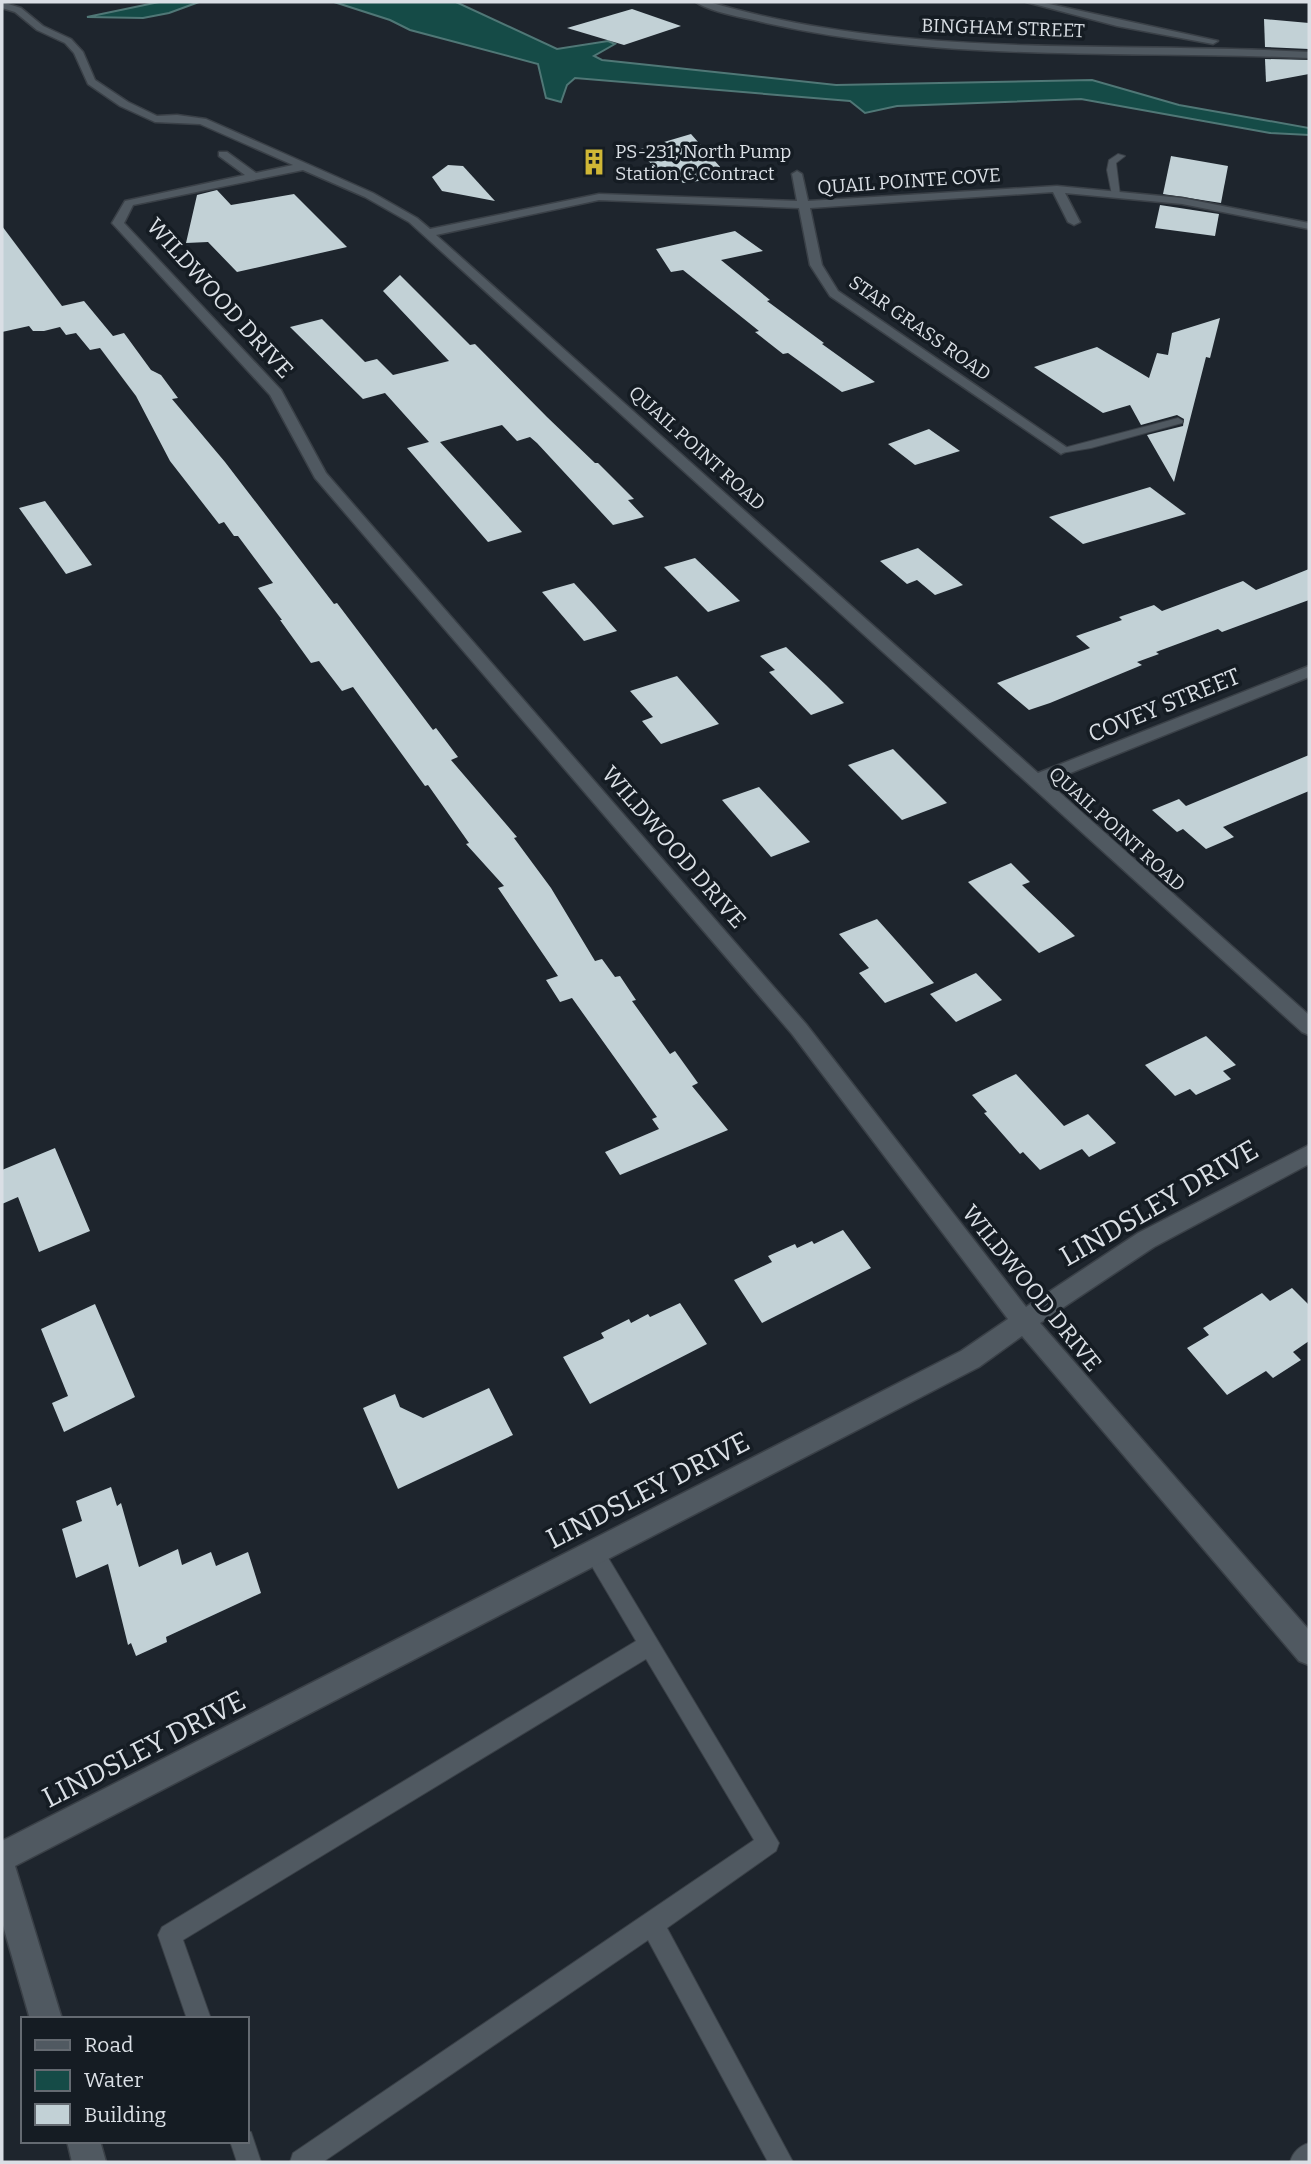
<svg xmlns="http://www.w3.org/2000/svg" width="1311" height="2164" font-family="Bitter,serif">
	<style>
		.water { fill: #154b47; stroke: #507776; stroke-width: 2 }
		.building { fill: #c2d1d6 }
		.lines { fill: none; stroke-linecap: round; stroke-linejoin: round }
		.lane-casing { stroke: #3a4047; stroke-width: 2 }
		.street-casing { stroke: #3a4047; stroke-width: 3 }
		.lane { fill: #505961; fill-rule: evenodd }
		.street { fill: #505961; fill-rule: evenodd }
		.labels { text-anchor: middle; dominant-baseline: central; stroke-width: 7; stroke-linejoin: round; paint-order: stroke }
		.far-street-label { font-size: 19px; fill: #dadfe5; stroke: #151c23 }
		.far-poi-label { font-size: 19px; fill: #dadfe5; stroke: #151c23; text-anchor: start }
		.street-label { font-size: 23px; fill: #dadfe5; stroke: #151c23 }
		.near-street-label { font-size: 28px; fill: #dadfe5; stroke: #151c23 }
	</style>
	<rect width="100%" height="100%" fill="#1e252d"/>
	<g class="water">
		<polygon points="159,2 199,2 169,13 143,18 87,17"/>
		<polygon points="334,2 456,2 557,49 608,41 615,44 594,56 602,60 836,85 1092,80 1179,105 1309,128 1309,135 1270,133 1081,99 897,106 865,113 850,101 575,78 567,85 561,102 546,98 538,64 410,30 390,20"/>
	</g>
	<g class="building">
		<polygon points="632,9 681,26 624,45 567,28"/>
		<polygon points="1264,19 1309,23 1309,49 1265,47"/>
		<polygon points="1265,59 1309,60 1309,74 1266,82"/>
		<polygon points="691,134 729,177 683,183 679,179 668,180 637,150"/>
		<polygon points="1171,156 1228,166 1221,203 1163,194"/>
		<polygon points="448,165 463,166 495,201 442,191 432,177"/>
		<polygon points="217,190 231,205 294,194 347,247 237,272 208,242 186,243 197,195"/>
		<polygon points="1160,205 1219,214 1215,236 1155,228"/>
		<polygon points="2,226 62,306 84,301 113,336 124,333 151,370 161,375 178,398 172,399 225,462 334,604 337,603 433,730 436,728 458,757 451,760 517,837 514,838 551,888 595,961 602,959 615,977 620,976 636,1000 632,1001 670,1054 675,1051 698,1083 692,1086 728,1130 620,1175 605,1152 659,1129 652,1119 657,1117 572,998 560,1002 546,980 558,976 498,888 504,886 466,844 469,843 428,785 425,786 353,687 342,691 319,661 311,663 280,620 282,620 258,588 273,583 238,536 234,536 224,522 219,524 170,461 136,396 100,348 90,350 76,333 66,335 60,327 44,331 33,331 29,326 2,332"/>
		<polygon points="735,231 763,251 721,260 770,300 767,301 824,343 822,344 875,382 842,392 788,353 783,354 755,332 759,331 683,270 671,272 656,249"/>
		<polygon points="400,275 470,345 475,344 547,417 595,463 598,463 634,499 628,500 644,517 613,525 537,443 530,437 517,441 502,425 440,442 522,532 488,542 407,448 429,442 385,393 363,399 290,327 322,319 365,362 377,359 393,375 449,361 383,291"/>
		<polygon points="1220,318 1210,358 1206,357 1174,482 1147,435 1183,426 1184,419 1177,415 1141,425 1130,405 1103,413 1034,367 1097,347 1149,378 1157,353 1168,355 1172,333"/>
		<polygon points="929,429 960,451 915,465 888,444"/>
		<polygon points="1150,487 1186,514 1083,544 1049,517"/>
		<polygon points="45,501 92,565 66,574 19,508"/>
		<polygon points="918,548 963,585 935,595 917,580 907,584 880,561"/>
		<polygon points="695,558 740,601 708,612 664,567"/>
		<polygon points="1309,569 1309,600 1222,632 1218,629 1156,652 1159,654 1137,662 1142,665 1050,703 1029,710 997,683 1090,648 1076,636 1122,620 1119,617 1154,605 1162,611 1243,581 1256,590"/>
		<polygon points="574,583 595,606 617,631 584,641 542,592"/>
		<polygon points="786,647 826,685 844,703 811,715 769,672 775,670 760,656"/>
		<polygon points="677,676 719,724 661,744 642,721 653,717 630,691"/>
		<polygon points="893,749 947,803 902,820 848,765"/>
		<polygon points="1309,755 1309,791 1223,827 1234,837 1206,849 1183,829 1177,832 1152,810 1179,799 1186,806"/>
		<polygon points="759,787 810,842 771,857 722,800"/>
		<polygon points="1011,863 1030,882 1022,885 1075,936 1039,953 968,882"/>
		<polygon points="877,919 934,983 885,1003 859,973 869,968 839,934"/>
		<polygon points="976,973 1002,1000 956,1022 930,994"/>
		<polygon points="1206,1036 1236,1065 1223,1071 1231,1079 1196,1095 1190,1089 1175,1096 1145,1065"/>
		<polygon points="1016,1074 1064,1126 1088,1114 1116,1143 1089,1157 1082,1149 1040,1170 1023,1152 1020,1154 984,1113 987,1112 972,1095"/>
		<polygon points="55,1148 90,1231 39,1252 18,1197 2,1204 2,1170"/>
		<polygon points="843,1230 871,1268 762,1323 734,1280 772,1262 768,1256 795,1244 797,1248 812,1241 814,1244"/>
		<polygon points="1292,1288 1309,1305 1309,1341 1293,1352 1301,1360 1273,1378 1266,1371 1227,1395 1187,1348 1209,1335 1203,1328 1262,1293 1270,1301"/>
		<polygon points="680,1303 707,1344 590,1404 563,1357 604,1338 601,1333 629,1319 631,1323 648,1314 650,1317"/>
		<polygon points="95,1304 135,1397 64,1432 52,1403 68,1396 41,1329"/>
		<polygon points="489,1388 513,1435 398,1489 363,1408 395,1394 400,1407 423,1418"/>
		<polygon points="111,1487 117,1506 121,1503 139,1567 178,1549 182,1565 211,1552 216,1566 248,1552 261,1593 166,1637 167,1642 136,1656 131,1643 128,1645 108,1564 76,1578 62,1529 82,1521 76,1501"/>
	</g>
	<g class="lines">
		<g class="lane-casing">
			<g id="lane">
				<polygon points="1118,154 1125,156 1116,163 1120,195 1116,197 1112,195 1107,170 1109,160"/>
				<polygon points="1178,418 1183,421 1182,423 1091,448 1061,453 1056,450"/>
				<polygon points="594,1543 601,1546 779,1843 776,1851 667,1928 793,2162 768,2162 648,1940 323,2162 290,2162 293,2153 754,1840 646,1659 183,1940 211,2019 187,2019 158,1935 162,1927 636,1641 584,1553 587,1546"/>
				<polygon points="247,2131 251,2132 261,2162 237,2162 230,2141 247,2141"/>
				<path d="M1309 2143V2162H1290C1293 2152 1299 2146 1309 2143Z"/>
			</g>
		</g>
		<g class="street-casing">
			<g id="street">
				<polygon points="2,2 21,8 43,26 71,39 83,52 95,80 128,102 157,116 177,115 206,119 373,193 417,218 430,229 599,194 797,201 792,174 797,171 802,174 808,201 1057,186 1182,198 1309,223 1309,229 1182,204 1065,193 1080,222 1074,225 1068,222 1053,192 810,208 822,265 838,291 1066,447 1068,450 1061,454 830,296 810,265 799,208 599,200 436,235 1038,773 1309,666 1309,677 1048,782 1309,1015 1309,1035 1302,1032 409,222 365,197 303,170 133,205 124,223 281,390 326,473 806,1024 1026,1307 1138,1233 1309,1145 1309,1164 1154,1247 1040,1323 1309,1630 1309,1665 1299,1661 1022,1336 979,1367 15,1866 62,2019 30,2019 2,1922 2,1841 961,1351 1008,1319 792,1034 315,478 270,395 112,223 125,201 245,175 219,156 219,152 227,152 256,173 293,165 200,124 155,122 120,106 88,84 74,53 65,43 37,30 15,12 2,8"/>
				<path d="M696 2H709C892 56 1075 43 1264 50L1309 52V58C1128 50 944 63 766 23 747 18 709 12 696 2Z"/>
				<polygon points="1026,2 1040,2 1218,41 1213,44 1117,26"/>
				<polygon points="67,2141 100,2141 106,2162 72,2162"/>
			</g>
		</g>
		<use href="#lane" class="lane"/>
		<use href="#street" class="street"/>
	</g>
	<defs>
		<g id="building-bare" transform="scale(2.1)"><path d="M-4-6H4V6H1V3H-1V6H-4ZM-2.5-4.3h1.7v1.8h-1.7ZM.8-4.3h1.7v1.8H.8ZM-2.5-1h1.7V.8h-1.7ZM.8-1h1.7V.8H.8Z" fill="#d0b736" stroke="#151c23" stroke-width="2.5" paint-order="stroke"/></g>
	</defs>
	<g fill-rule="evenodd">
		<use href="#building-bare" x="594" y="162"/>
	</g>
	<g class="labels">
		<g class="far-street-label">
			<text transform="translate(1003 28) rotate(2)">BINGHAM STREET</text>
			<text transform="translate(909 181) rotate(-4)">QUAIL POINTE COVE</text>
			<text transform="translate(920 328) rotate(35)">STAR GRASS ROAD</text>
			<text transform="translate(697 448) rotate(42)">QUAIL POINT ROAD</text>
			<text transform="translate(1117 829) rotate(42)">QUAIL POINT ROAD</text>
		</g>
		<g class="far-poi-label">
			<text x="615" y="151">PS-231; North Pump<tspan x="615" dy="22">Station C Contract</tspan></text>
		</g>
		<g class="street-label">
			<text transform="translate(220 298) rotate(48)">WILDWOOD DRIVE</text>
			<text transform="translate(1164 705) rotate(-22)">COVEY STREET</text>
			<text transform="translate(674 847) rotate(49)">WILDWOOD DRIVE</text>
			<text transform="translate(1032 1288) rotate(51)">WILDWOOD DRIVE</text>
		</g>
		<g class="near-street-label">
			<text transform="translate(1159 1203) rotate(-30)">LINDSLEY DRIVE</text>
			<text transform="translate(648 1490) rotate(-27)">LINDSLEY DRIVE</text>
			<text transform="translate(144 1749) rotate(-27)">LINDSLEY DRIVE</text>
		</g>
	</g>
	<rect width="1311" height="2164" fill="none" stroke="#dadfe5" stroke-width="7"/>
	<rect x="21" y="2017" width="228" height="126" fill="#151c23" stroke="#646a71" stroke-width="2"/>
	<rect x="35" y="2040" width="35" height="10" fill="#505961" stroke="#646a71" stroke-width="2"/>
	<text x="84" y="2052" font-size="21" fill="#dadfe5">Road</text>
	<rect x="35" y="2070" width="35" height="21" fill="#154b47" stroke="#646a71" stroke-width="2"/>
	<text x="84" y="2087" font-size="21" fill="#dadfe5">Water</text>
	<rect x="35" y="2104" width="35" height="21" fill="#c2d1d6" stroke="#646a71" stroke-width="2"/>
	<text x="84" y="2122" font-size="21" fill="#dadfe5">Building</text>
</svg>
